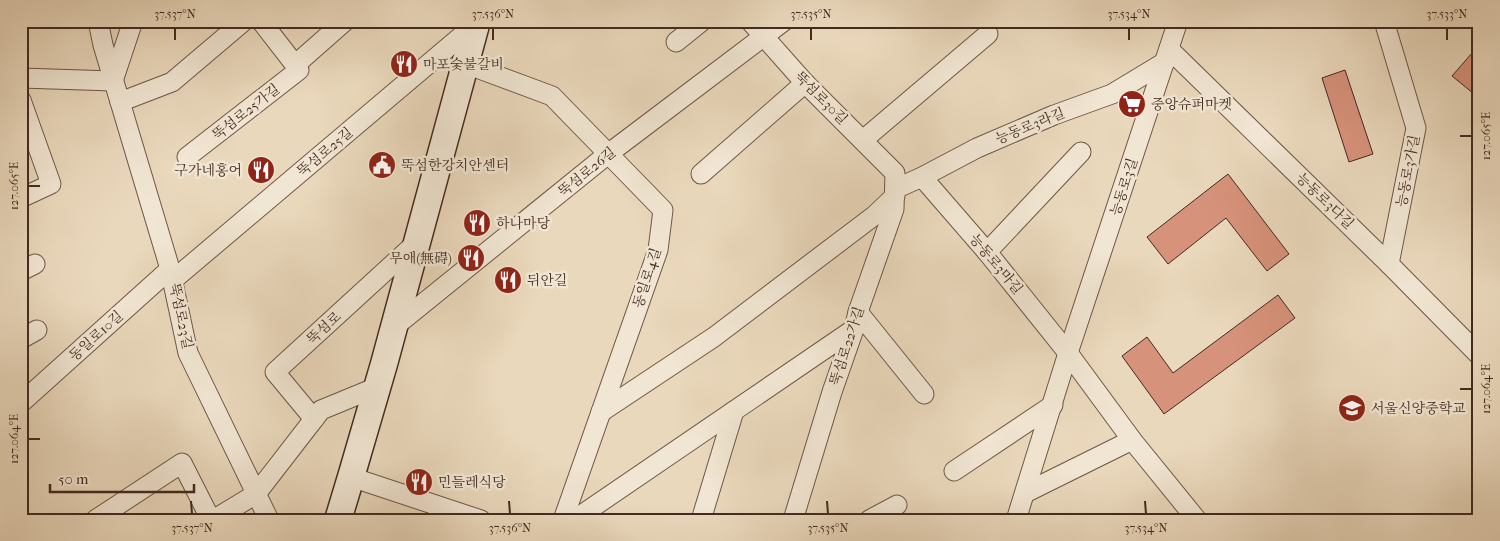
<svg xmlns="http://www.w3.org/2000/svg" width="1500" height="541" font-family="'IM FELL French Canon','Noto Serif KR',serif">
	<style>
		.building { fill: #d7927b; stroke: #432a1f }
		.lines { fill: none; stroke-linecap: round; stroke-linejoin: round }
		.minor-casing { stroke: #6d5646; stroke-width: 21 }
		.secondary-casing { stroke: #432a1f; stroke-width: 29 }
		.minor { stroke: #f1e6d3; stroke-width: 19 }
		.secondary { stroke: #f1e6d3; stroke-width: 26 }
		.ticks { fill: none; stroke: #432a1f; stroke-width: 2 }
		.labels { text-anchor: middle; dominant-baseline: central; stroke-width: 5; stroke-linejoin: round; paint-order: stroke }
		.poi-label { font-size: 14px; fill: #432a1f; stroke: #f1e6d3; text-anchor: start }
		.street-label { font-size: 14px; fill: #432a1f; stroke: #f1e6d3 }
		.neatline { fill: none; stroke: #432a1f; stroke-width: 2 }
		.ticks-label { font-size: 12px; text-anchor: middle; fill: #432a1f }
	</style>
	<rect width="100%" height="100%" fill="#ead8bc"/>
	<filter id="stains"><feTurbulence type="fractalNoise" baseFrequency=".004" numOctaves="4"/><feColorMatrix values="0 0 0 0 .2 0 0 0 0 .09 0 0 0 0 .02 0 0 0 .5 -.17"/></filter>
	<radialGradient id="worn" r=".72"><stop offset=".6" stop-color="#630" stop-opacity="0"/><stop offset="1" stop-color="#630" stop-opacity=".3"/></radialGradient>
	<g class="building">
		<polygon points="1479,45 1479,98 1452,76"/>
		<polygon points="1345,70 1373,154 1349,162 1322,78"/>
		<polygon points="1228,174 1289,254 1267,271 1226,218 1168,264 1147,237"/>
		<polygon points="1278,295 1295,318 1164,414 1122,356 1147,337 1173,373"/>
	</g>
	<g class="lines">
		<g class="minor-casing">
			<g id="minor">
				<polyline points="98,21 103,45 170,269 188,353 269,520"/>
				<polyline points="750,21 805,83 895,173 894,209 858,312 854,329 832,392 793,520"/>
				<polyline points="1384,21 1416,128 1389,264"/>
				<polyline points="676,42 702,21"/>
				<polyline points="1169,49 1389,264 1479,355"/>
				<polyline points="466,64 552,96 663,210 658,250 563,520"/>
				<polyline points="295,65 345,21"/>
				<polyline points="21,78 113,81 133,21"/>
				<polyline points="21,100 51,184 21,198"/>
				<polyline points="120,102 172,82 244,21"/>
				<polyline points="863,140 988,34"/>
				<polyline points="187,157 299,70 261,21"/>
				<polyline points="701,174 805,83"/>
				<polyline points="922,177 987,252 1068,353 1132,440 1197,520"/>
				<polyline points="895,189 922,177 977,148 1054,115 1112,94 1165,62"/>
				<polyline points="987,252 1081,152"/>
				<polyline points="21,271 35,264"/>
				<polyline points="173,280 478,22"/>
				<polyline points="858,312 924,394"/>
				<polyline points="394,327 608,154 784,21"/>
				<polyline points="21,339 37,330"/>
				<polyline points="21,403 170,269"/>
				<polyline points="601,412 714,337 875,215 895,196"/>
				<polyline points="314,419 275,372 417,242"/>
				<polyline points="954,471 1053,405"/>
				<polyline points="351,477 481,520"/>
				<polyline points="1025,493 1132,440"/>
				<polyline points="95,520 182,463 211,520"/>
				<polyline points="213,520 256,494 321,410 377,387"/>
				<polyline points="574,520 854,329"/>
				<polyline points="701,520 734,411"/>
				<polyline points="869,520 897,505"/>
				<polyline points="1016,520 1068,353 1178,21"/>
			</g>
		</g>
		<g class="secondary-casing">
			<polyline id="secondary" points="338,520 351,477 384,364 477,21"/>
		</g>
		<use href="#minor" class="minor"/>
		<use href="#secondary" class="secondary"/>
	</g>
	<path class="ticks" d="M175 28V40M493 28V40M811 28V40M1129 28V40M1447 28V40M1460 136H1472M28 186H40M1460 389H1472M28 439H40M191 501 192 514M509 501 510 514M827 501 828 514M1145 501 1146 514"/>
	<defs>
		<g id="restaurant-disc" transform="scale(1.4375)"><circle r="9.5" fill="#8f2418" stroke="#f1e6d3"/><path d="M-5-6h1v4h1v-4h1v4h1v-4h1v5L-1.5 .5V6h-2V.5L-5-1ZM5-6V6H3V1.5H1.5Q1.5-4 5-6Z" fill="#fff"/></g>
		<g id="supermarket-disc" transform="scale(1.4375)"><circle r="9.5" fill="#8f2418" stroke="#f1e6d3"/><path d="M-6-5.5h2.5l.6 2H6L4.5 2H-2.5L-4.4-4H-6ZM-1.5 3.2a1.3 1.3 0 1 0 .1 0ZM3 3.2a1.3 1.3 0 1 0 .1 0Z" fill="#fff"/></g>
		<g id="civic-disc" transform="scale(1.4375)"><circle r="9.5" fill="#8f2418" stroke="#f1e6d3"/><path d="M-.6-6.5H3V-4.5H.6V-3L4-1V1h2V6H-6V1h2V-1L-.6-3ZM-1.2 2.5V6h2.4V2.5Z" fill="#fff"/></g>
		<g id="school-disc" transform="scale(1.4375)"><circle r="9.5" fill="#8f2418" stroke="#f1e6d3"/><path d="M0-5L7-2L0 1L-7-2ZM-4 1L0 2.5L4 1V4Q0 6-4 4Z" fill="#fff"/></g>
	</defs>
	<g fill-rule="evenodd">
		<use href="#restaurant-disc" x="404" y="64"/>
		<use href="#supermarket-disc" x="1132" y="104"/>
		<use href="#civic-disc" x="382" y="165"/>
		<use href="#restaurant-disc" x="261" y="170"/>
		<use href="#restaurant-disc" x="477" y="223"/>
		<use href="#restaurant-disc" x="471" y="258"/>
		<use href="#restaurant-disc" x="508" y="280"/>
		<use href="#school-disc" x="1352" y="408"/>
		<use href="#restaurant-disc" x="419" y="482"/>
	</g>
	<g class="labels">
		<g class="poi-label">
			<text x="423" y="64">마포숯불갈비</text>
			<text x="1151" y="104">중앙슈퍼마켓</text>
			<text x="401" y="165">뚝섬한강치안센터</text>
			<text x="242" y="170" text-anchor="end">구가네홍어</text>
			<text x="496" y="223">하나마당</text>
			<text x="452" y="258" text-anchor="end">무애(無碍)</text>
			<text x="527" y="280">뒤안길</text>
			<text x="1371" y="408">서울신양중학교</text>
			<text x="438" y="482">민들레식당</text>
		</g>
		<g class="street-label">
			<text transform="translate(821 98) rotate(45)">뚝섬로30길</text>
			<text transform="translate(246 112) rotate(-38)">뚝섬로25가길</text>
			<text transform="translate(1030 126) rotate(-22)">능동로3라길</text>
			<text transform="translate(325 152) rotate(-40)">뚝섬로25길</text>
			<text transform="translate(1408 171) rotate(-79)">능동로3가길</text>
			<text transform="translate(587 172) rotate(-39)">뚝섬로26길</text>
			<text transform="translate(1124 187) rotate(-72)">능동로3길</text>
			<text transform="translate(1325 201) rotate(44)">능동로3다길</text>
			<text transform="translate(996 264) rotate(50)">능동로3마길</text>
			<text transform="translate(647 278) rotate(-72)">동일로4길</text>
			<text transform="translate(181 316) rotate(78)">뚝섬로23길</text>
			<text transform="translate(324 328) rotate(-42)">뚝섬로</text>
			<text transform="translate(96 336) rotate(-42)">동일로10길</text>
			<text transform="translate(847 346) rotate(-72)">뚝섬로22가길</text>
		</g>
	</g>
	<rect width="1500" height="541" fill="none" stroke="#ead8bc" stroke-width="55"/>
	<path d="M50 484v8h144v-8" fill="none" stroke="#432a1f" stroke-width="2.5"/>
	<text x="58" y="484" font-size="15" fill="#432a1f" stroke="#f1e6d3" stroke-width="4" paint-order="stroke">50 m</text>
	<rect x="28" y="28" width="1444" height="486" class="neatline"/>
	<g class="ticks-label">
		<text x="175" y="18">37.537°N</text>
		<text x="493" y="18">37.536°N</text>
		<text x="811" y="18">37.535°N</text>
		<text x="1129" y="18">37.534°N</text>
		<text x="1447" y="18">37.533°N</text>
		<text transform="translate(1486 136) rotate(-90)" y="4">127.065°E</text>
		<text transform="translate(14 186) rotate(-90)" y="4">127.065°E</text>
		<text transform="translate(1486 389) rotate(-90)" y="4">127.064°E</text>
		<text transform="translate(14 439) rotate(-90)" y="4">127.064°E</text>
		<text x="192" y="532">37.537°N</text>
		<text x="510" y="532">37.536°N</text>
		<text x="828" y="532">37.535°N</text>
		<text x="1146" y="532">37.534°N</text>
	</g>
	<rect width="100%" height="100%" filter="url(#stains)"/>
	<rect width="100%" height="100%" fill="url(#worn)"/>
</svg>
